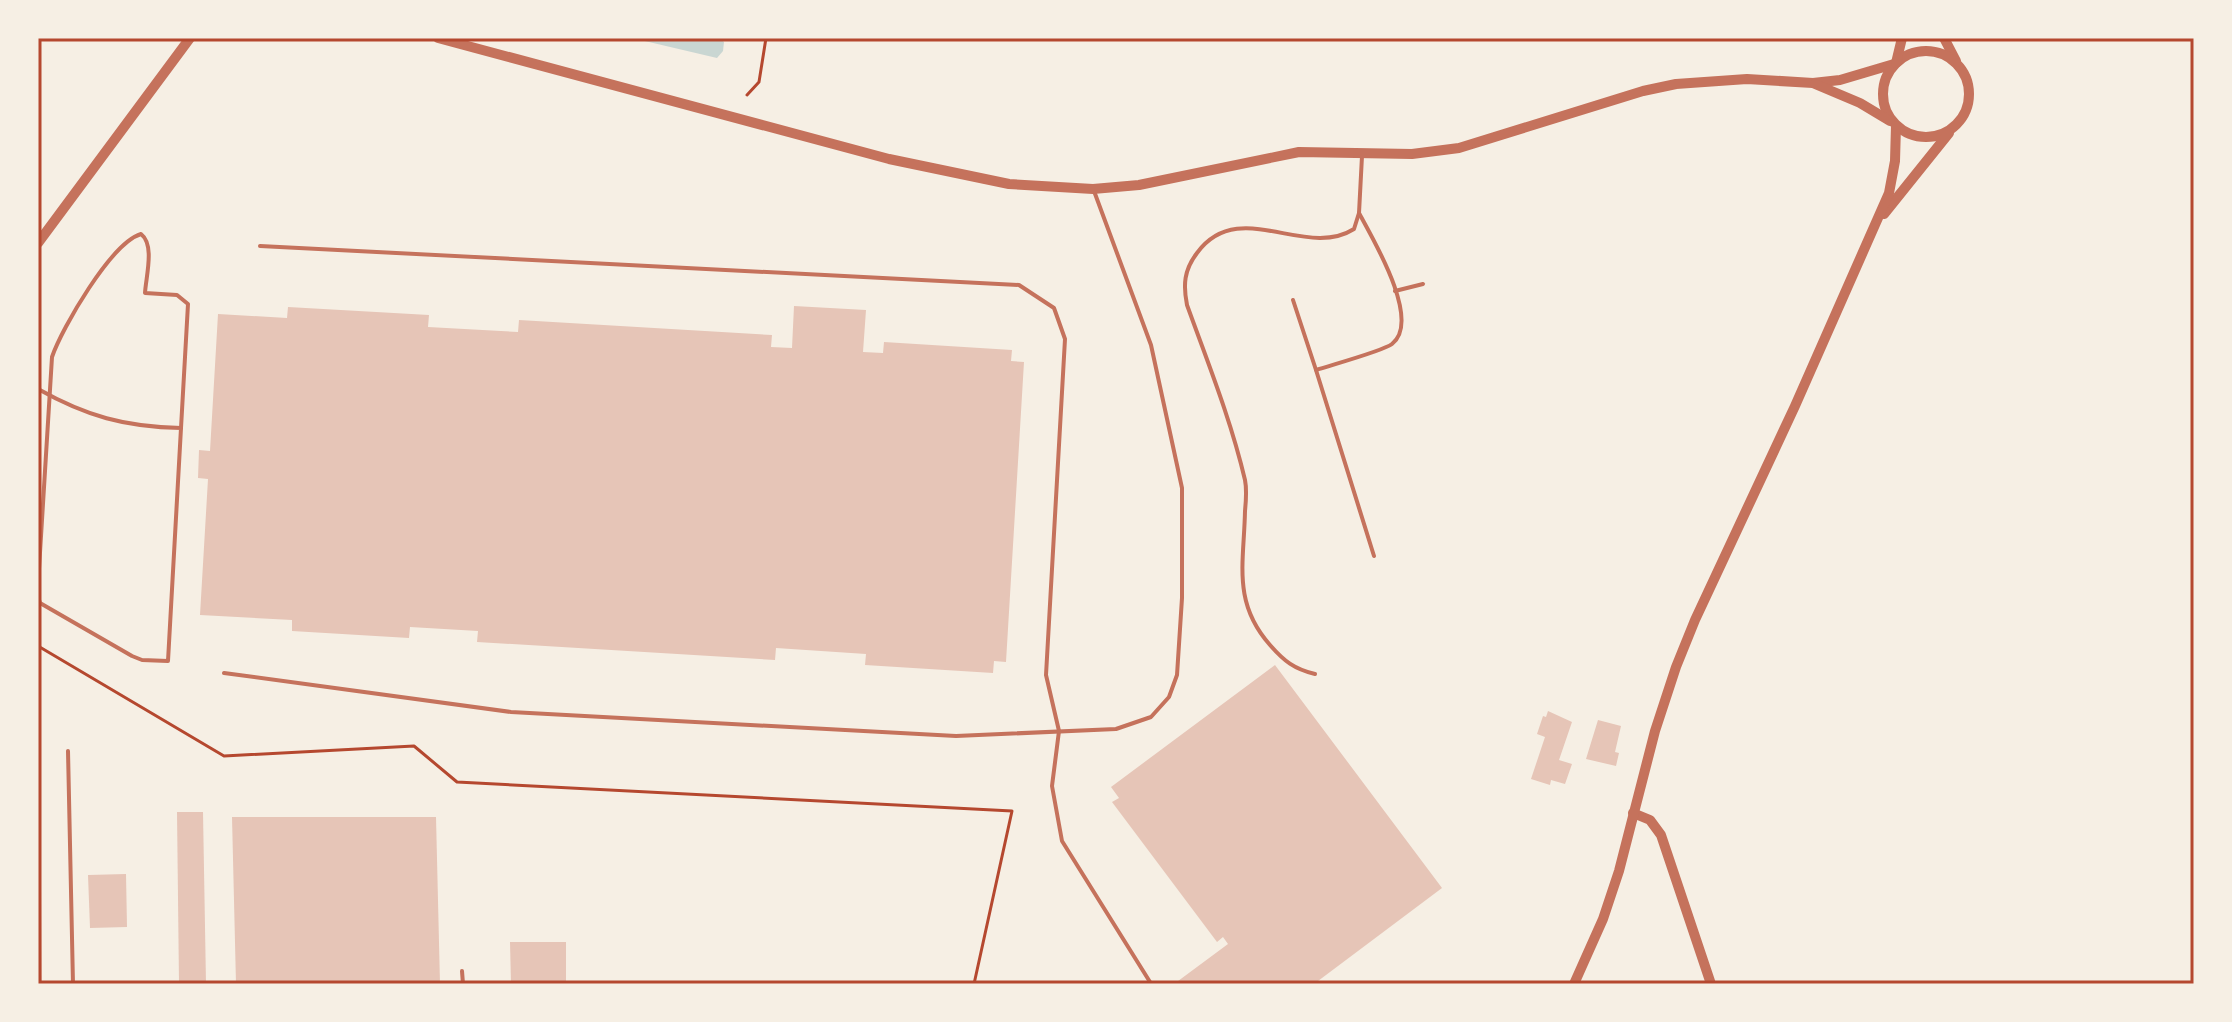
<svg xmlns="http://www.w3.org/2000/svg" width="2232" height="1022" font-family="Manrope,sans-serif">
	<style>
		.water { fill: #c9d6d2 }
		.building { fill: #e6c5b7 }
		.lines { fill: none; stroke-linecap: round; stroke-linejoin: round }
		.path { stroke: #b5482f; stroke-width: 3 }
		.service { stroke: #c5725c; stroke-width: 4 }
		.tertiary { stroke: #c5725c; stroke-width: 10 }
		.neatline { fill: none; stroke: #b5482f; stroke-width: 3 }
	</style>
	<rect width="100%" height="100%" fill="#f6efe4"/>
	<polygon class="water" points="632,38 719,38 724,42 723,51 717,58"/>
	<g class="building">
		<polygon points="794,306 866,310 863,352 883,353 884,342 1012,350 1011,361 1024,362 1006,662 994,661 993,673 865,665 866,654 776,648 775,660 477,642 478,631 410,627 409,638 292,631 292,620 200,615 208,479 198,478 199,450 210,451 218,314 287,318 288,307 429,315 428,327 518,332 519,320 772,335 771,347 792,348"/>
		<polygon points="1275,665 1442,888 1314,984 1174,984 1228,944 1223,937 1217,942 1112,802 1119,798 1111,787"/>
		<polygon points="1548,711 1572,722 1559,760 1572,764 1565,784 1551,780 1550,785 1531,779 1545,737 1537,734 1543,716 1546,717"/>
		<polygon points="1598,720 1621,726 1615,752 1619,753 1616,766 1586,759"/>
		<polygon points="177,812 203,812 206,984 179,984"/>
		<polygon points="232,817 436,817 440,984 236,984"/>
		<polygon points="126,874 127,927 90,928 88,875"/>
		<polygon points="38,890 41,890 42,984 38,984"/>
		<polygon points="510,942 566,942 566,984 511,984"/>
	</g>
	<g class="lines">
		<g class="path">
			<polyline points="747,95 759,82 766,38"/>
			<polyline points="38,646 224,756 414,746 457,782 1012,811 974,984"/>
		</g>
		<g class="service">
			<polyline points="260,246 1019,285 1054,308 1065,339 1046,675 1059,731 1052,786 1062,841 1150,982"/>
			<polyline points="1395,291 1423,284"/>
			<path d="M1293 300 1316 370C1331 365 1383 351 1392 344 1422 321 1373 239 1359 213"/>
			<polyline points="1316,370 1374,556"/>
			<path d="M38 389C86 416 125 427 181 428L168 661 142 660 132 656 40 603 38 597"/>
			<path d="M38 585 52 357C62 328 111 243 141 234 155 245 146 276 145 293L177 295 188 304 181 428"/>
			<polyline points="224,673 511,712 956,736 1116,729 1151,717 1169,697 1177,675 1182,598 1182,488 1151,345 1094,191"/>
			<path d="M1315 674C1294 669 1284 661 1270 645 1232 602 1244 563 1245 511 1246 501 1247 490 1245 480 1231 420 1208 363 1187 305 1183 285 1184 270 1197 253 1239 196 1305 260 1354 229L1359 213 1362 156"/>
			<polyline points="68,751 73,984"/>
			<polyline points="462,971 463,984"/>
		</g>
		<g class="tertiary">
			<polyline points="438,38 889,159 1009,184 1093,189 1139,185 1299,152 1412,154 1459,148 1643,91 1676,84 1747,79 1813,83 1840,80 1894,64"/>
			<polyline points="1944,38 1956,61"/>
			<circle cx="1926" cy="94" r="43"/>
			<polyline points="1896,63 1902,38"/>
			<polyline points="1815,84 1860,103 1890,121"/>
			<polyline points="1884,214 1949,133"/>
			<polyline points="38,243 190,38"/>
			<polyline points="1633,813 1650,820 1661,835 1711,984"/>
			<polyline points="1574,984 1603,919 1619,871 1655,731 1676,667 1695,620 1795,406 1889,193 1895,161 1896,126"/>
		</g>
	</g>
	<rect width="2232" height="1022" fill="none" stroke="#f6efe4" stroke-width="80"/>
	<rect x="40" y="40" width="2152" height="942" class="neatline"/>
</svg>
